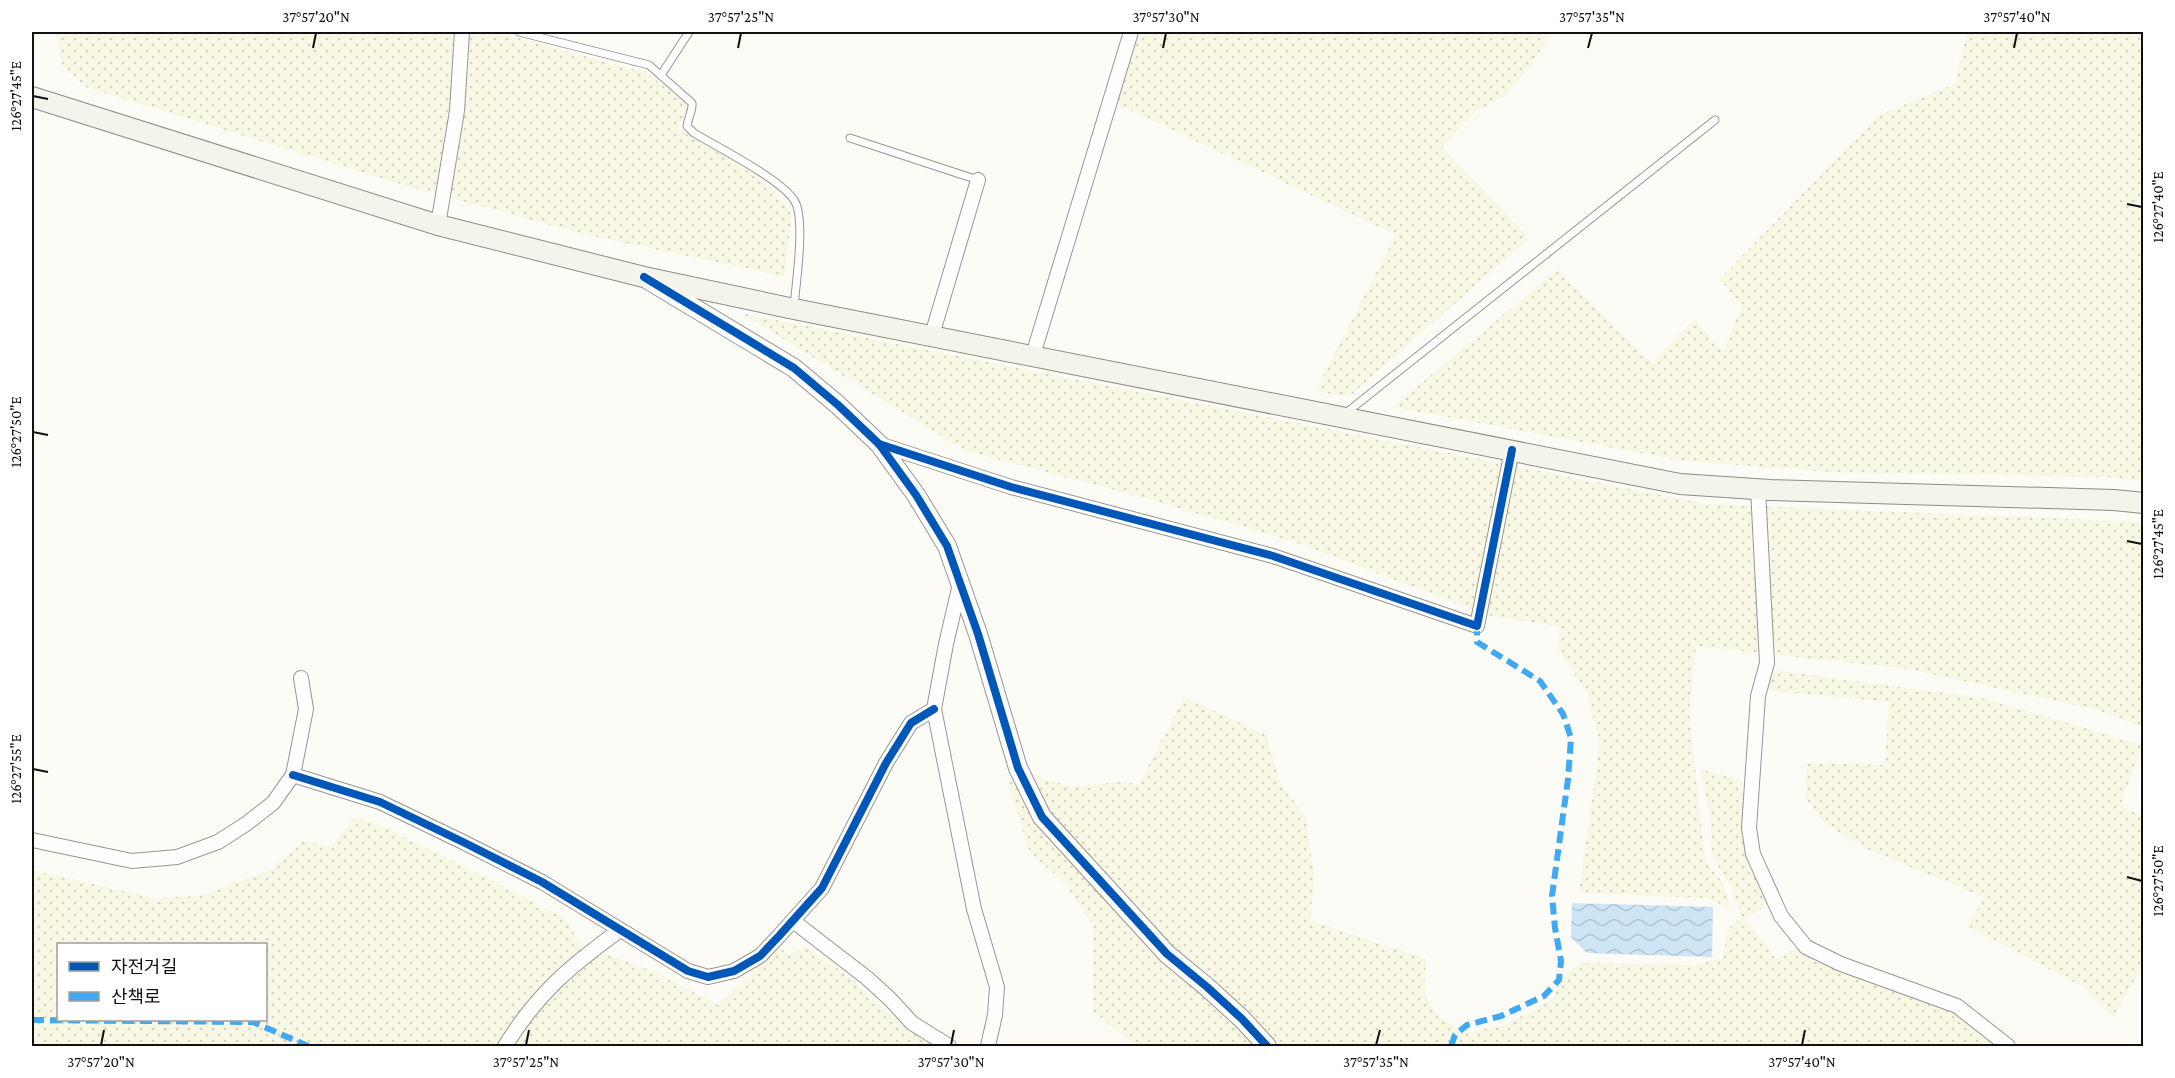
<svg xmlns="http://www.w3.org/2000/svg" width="2175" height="1078" font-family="'Crimson Pro','Noto Sans KR',serif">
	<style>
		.farmland { fill: url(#farmland-dots); fill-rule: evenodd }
		.water { fill: url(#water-waves) }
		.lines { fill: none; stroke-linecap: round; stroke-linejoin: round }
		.service-casing { stroke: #969694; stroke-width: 9 }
		.minor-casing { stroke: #969694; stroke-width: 16 }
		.tertiary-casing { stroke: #969694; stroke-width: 20 }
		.secondary-casing { stroke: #8d8c8a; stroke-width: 22 }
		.service { stroke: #fffefe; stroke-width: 7 }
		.minor { stroke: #fffefe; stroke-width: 14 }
		.tertiary { stroke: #fffefe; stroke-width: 18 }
		.secondary { stroke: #f5f4eb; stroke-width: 20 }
		.quiet { stroke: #3fa9f5; stroke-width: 6; stroke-dasharray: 12 6; stroke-linecap: butt }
		.cycleway-casing { stroke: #fff; stroke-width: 11 }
		.cycleway { stroke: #0057b8; stroke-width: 8 }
		.ticks { fill: none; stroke: #101010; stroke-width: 2 }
		.neatline { fill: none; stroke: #101010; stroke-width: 2 }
		.ticks-label { font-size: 15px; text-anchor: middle; fill: #101010 }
	</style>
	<defs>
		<pattern id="farmland-dots" width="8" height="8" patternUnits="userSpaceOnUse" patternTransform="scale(1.5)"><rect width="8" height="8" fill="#f8f7e3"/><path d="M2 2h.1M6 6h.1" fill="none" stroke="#d4d3c2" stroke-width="1.8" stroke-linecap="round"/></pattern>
		<pattern id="water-waves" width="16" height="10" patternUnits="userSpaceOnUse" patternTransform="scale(1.5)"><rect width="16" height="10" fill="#cde5f5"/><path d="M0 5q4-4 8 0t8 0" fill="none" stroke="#afc3d1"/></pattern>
	</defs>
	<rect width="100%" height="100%" fill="#fcfbf6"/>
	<g class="farmland">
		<polygon points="55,32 496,32 647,73 690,106 677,128 748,171 777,193 792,215 784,276 587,235 407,186 86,87 63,67"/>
		<polygon points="1140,32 1551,32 1534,62 1504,96 1475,112 1442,147 1529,238 1349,397 1315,391 1396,235 1117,104"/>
		<polygon points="1967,32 2143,32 2143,481 2107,477 1830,472 1684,461 1393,407 1557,270 1652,363 1694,319 1723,352 1742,306 1720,279 1879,115 1955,84"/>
		<polygon points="741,313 1706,504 2143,522 2143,727 2098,710 1908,669 1696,646 1689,712 1705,861 1723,883 1731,909 1707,898 1579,893 1600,744 1587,693 1558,649 1561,627 1488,615 1295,542 1123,492 966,451"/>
		<polygon points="1772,670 1982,698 2143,745 2120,806 2143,817 2143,965 2113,1017 2083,987 1968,926 1984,897 1864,848 1825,823 1805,797 1807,763 1885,765 1889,702 1765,690"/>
		<polygon points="1184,697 1266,735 1281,784 1306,818 1314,876 1310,920 1426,959 1424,993 1437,1015 1465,1033 1507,1024 1552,1000 1566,974 1580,963 1696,965 1722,958 1728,930 1741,918 1731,886 1712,857 1711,822 1700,769 1742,780 1744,842 1768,903 1746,920 1776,959 1800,947 1948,1007 2005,1046 1135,1046 1093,1011 1093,926 1065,883 1030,853 1008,782 1033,776 1074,787 1118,782 1139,784"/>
		<path d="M354 817 384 827 565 918 580 944 657 973 718 1005 779 947 790 956 804 945 849 977 905 1028 934 1046H32V870L154 898 199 896 271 870 303 841 332 847ZM58 944H266V1020H58Z"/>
	</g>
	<polygon class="water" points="1572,903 1713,907 1712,957 1587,953 1571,937"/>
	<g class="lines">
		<g class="service-casing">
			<g id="service">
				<path d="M519 32 649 65 692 103C693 111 688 117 687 126L694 133C719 148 779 178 794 200 806 216 796 284 794 306"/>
				<polyline points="661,75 689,32"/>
				<polyline points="850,138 978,180"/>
				<polyline points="1346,413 1715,120"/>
			</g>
		</g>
		<g class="minor-casing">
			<g id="minor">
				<polyline points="438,225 457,111 462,32"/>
				<polyline points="932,335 978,180"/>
				<polyline points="1033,355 1131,32"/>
				<polyline points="879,444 1011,487 1273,556 1477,626 1512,450"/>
				<polyline points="1758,489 1767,663 1758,696 1749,828 1753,854 1781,916 1806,947 1841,964 1957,1006 2008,1046"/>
				<polyline points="960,584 946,644 934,709 974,909 997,987 995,1015 988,1046"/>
				<polyline points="293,775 380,802 463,842 542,882 688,971 708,977 734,971 760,956 779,936 822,888 886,763 911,723 934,709"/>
				<polyline points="32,840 132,861 177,857 218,842 246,824 273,803 293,775 306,709 301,678"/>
				<polyline points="793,921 867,978 890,999 912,1023 949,1046"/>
				<path d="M505 1046C538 993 569 967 620 930"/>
			</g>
		</g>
		<g class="tertiary-casing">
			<polyline id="tertiary" points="648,280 794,368 838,405 879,444 916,495 947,546 978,634 1018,768 1042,817 1167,954 1207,987 1242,1019 1267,1046"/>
		</g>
		<g class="secondary-casing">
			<polyline id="secondary" points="32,97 438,225 644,277 794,309 1680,484 1770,490 2114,500 2144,503"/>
		</g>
		<use href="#service" class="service"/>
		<use href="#minor" class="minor"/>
		<use href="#tertiary" class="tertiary"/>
		<use href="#secondary" class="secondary"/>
		<g class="quiet">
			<polyline points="32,1020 253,1022 308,1046"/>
			<polyline points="1451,1046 1455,1035 1467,1025 1501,1016 1544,996 1559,980 1561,961 1555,928 1552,896 1568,779 1571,738 1563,714 1540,681 1477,642 1477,626"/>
		</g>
		<g class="cycleway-casing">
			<g id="cycleway">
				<polyline points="644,277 794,368 838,405 879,444 916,495 947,546 978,634 1018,768 1042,817 1167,954 1207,987 1242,1019 1267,1046"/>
				<polyline points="879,444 1011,487 1273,556 1477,626 1512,450"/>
				<polyline points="293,775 380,802 463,842 542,882 688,971 708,977 734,971 760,956 779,936 822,888 886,763 911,723 934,709"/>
			</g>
		</g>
		<use href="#cycleway" class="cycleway"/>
	</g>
	<path class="ticks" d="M313 48 316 33M738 48 741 33M1163 48 1166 33M1588 48 1592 33M2014 48 2017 33M33 96 48 99M2127 204 2142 207M33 432 48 435M2127 541 2142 544M33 769 48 772M2127 877 2142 881M101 1045 104 1030M526 1045 529 1030M951 1045 954 1030M1376 1045 1380 1030M1802 1045 1805 1030"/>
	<rect width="2175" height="1078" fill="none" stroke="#ffffff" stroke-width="66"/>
	<rect x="57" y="943" width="210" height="78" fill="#ffffff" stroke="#9f9f9f" stroke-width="1.5"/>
	<rect x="69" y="962" width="30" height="9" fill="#0057b8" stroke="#9f9f9f" stroke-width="1.5"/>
	<text x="111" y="973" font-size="18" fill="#101010">자전거길</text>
	<rect x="69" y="992" width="30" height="9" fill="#3fa9f5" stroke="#9f9f9f" stroke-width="1.5"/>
	<text x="111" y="1003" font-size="18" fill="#101010">산책로</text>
	<rect x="33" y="33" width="2109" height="1012" class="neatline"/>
	<g class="ticks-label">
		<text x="316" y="22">37°57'20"N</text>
		<text x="741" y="22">37°57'25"N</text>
		<text x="1166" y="22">37°57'30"N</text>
		<text x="1592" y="22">37°57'35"N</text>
		<text x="2017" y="22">37°57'40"N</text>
		<text transform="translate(16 96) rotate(-90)" y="5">126°27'45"E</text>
		<text transform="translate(2158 207) rotate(-90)" y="5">126°27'40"E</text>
		<text transform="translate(16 432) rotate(-90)" y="5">126°27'50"E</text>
		<text transform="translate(2158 544) rotate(-90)" y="5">126°27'45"E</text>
		<text transform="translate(16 769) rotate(-90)" y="5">126°27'55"E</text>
		<text transform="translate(2158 881) rotate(-90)" y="5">126°27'50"E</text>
		<text x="101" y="1067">37°57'20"N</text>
		<text x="526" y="1067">37°57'25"N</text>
		<text x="951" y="1067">37°57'30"N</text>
		<text x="1376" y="1067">37°57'35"N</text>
		<text x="1802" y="1067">37°57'40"N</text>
	</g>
</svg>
